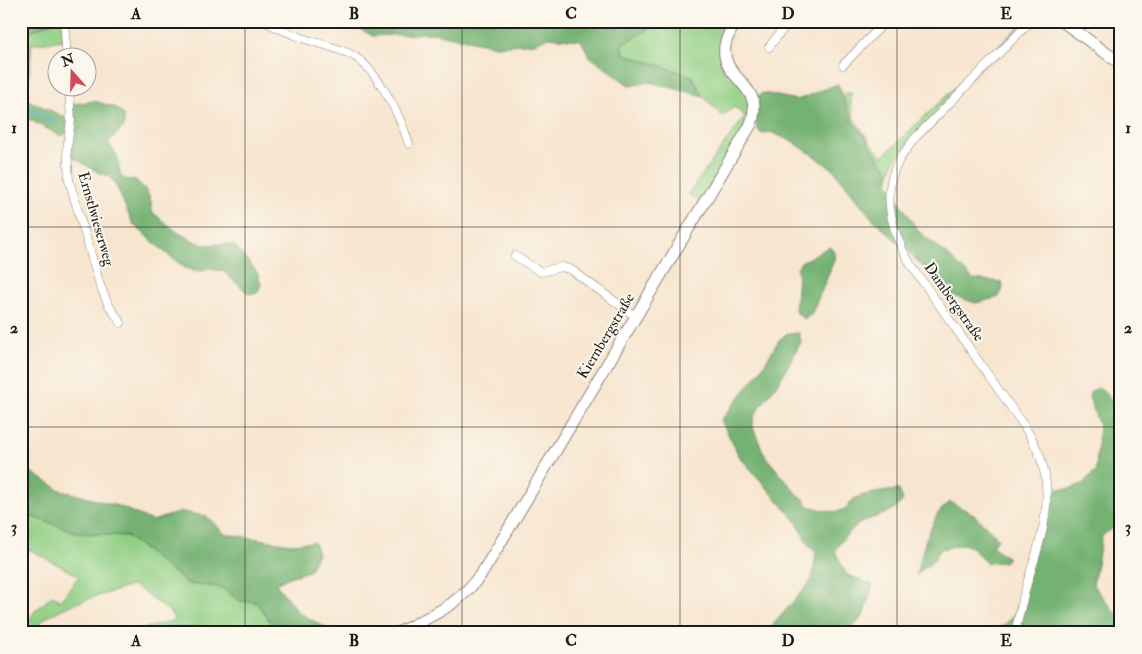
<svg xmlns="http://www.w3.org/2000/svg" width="1142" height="654" font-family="'IM FELL Double Pica',serif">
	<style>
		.green { fill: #91cf84; stroke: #567650 }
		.forest { fill: #74b272; stroke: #486747 }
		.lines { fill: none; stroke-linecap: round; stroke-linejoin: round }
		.stream { stroke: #52b3d1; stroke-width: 2 }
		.street-casing { stroke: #8a8076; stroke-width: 9 }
		.secondary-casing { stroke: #8a8076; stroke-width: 13 }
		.street { stroke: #fff; stroke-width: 8 }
		.secondary { stroke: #fff; stroke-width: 11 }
		.grid { fill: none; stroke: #1c1c1c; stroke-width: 1; stroke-opacity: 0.55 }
		.labels { text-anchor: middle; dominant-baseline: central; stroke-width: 4; stroke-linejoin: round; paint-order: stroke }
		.street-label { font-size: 15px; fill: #1c1c1c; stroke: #fbf7ec }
		.neatline { fill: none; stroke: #1c1c1c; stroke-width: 2 }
		.grid-label { font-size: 16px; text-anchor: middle; font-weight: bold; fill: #1c1c1c }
	</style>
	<rect width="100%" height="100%" fill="#fbf7ec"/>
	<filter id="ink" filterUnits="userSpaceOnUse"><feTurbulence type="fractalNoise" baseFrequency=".02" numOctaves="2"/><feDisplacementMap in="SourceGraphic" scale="10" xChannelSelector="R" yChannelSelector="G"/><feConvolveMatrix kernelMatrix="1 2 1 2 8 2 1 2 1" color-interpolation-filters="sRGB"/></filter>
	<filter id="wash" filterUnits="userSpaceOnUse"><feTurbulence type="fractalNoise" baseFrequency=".0096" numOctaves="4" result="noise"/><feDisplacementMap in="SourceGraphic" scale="20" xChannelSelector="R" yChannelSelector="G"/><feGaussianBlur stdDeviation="1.12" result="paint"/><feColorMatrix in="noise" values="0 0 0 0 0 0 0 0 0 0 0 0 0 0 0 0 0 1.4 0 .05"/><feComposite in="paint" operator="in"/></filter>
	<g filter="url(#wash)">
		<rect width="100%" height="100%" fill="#f7e5cf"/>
		<g class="green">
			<polygon points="54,21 62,21 63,40 32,44 27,100 21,97 21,38 26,33"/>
			<polygon points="663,21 732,21 722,49 748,94 749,119 701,202 688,194 745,116 734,107 722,116 703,96 692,76 624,54 622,44"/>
			<polygon points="1025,21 905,146 894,161 890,173 884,164 875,154 866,138 853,123 842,96 851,91 851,106 854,119 880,155 884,155"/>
			<path d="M21 513 79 533 127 536 188 584 220 587 240 600 256 602 279 633H234L219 629 168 628 146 633H127L172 621 174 618 169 611 137 587 131 586C106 594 57 605 39 624L41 633H21V624L30 619 34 612 53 595 60 601 79 576 21 545Z"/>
		</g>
		<g class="forest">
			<polygon points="21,21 54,21 26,33 21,38"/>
			<polygon points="345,21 663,21 622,44 624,54 692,76 703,96 649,82 630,86 589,56 581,40 548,37 536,43 496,46 434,33 373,36"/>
			<path d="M838 84 853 123 866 138 875 154 884 164 890 173 888 183 918 231 950 257 973 279 1002 282 1003 288 999 297 976 303 954 296 871 217 833 169 792 141 770 132 762 134C750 125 760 109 758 96L763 93 797 100Z"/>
			<polygon points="21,97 69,119 66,134 61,136 21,115"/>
			<path d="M94 101 117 108 124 115V127L108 143 117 155 121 177 127 180 134 179C145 187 153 198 152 212L177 232 192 240 204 245 227 244 235 246 257 272 261 284 258 292 249 294 223 271 210 269 197 272 185 268 167 254 133 224 115 183 109 176 99 173 71 156 70 150 73 104Z"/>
			<polygon points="829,247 833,250 835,257 827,278 811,315 804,319 795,311 798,278 797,268 801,262"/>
			<path d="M799 333 801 342 780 380 758 410 753 419V428L765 456 799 496 805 500 808 506C820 509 837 516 847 507 851 504 851 500 856 498 867 493 883 492 895 490H899L903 500C893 515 874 515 859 524 849 531 841 541 835 551L846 574 873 585 863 617 846 633H766L812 580 816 553 807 543 797 522 739 456 721 420 761 370 779 340 786 334Z"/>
			<polygon points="1099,388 1102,389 1121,413 1121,458 1118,465 1121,478 1121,521 1102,536 1093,585 1121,620 1121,633 990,633 1007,623 1016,612 1050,495 1055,489 1069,489 1082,484 1096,470 1099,426 1089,397 1091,391"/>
			<polygon points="21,466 60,490 121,507 152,521 181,512 206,516 225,534 291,544 314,542 318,554 309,571 289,577 276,584 298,612 330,630 358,631 359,633 279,633 256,602 240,601 220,587 188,584 127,536 79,533 21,513"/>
			<polygon points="950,502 973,514 998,538 992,546 1008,558 1004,562 987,563 981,558 973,548 964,544 941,549 931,563 916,575 926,539 938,513"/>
		</g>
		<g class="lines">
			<g class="stream">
				<polyline points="399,21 431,21"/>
				<polyline points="541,21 554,22"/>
				<polyline points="21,105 56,123"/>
			</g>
		</g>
	</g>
	<g filter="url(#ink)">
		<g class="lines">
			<g class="street-casing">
				<g id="street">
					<polyline points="64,21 67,58"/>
					<path d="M263 21C277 28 291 34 305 39 321 44 338 48 352 55 377 68 401 118 409 144"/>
					<polyline points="769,47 789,21"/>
					<polyline points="843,65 886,21"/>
					<polyline points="69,88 71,120 67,149 69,180 100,285 108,304 121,323"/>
					<polyline points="515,256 541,272 561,267 570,269 635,316"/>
					<path d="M1015 633C1019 615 1023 598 1028 580 1039 546 1051 512 1045 475 1042 457 1034 441 1024 426L911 265C893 235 880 196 898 162 903 153 910 145 916 137L1031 21"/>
				</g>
			</g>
			<g class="secondary-casing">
				<g id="secondary">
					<polyline points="1062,21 1121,64"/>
					<polyline points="160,633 194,629 221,633"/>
					<path d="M398 633C436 613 459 606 484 570L750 126C768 84 720 81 725 46 726 37 732 29 736 21"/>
				</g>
			</g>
			<use href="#street" class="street"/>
			<use href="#secondary" class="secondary"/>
		</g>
	</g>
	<path class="grid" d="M245 21V633M462 21V633M680 21V633M897 21V633M21 227H1121M21 427H1121"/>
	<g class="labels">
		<g class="street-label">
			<text transform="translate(96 219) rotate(74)">Ernstlwieserweg</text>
			<text transform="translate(954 302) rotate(55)">Dambergstraße</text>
			<text transform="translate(606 336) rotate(-59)">Kiernbergstraße</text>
		</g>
	</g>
	<rect width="1142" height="654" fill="none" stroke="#fbf7ec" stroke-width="55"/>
	<g transform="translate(72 72) rotate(340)"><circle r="24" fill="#fbf7ec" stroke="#a29f99"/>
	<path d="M0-4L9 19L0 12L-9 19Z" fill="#d1495b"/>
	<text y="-8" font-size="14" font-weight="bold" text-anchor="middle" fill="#1c1c1c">N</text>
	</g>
	<rect x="28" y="28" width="1086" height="598" class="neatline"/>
	<g class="grid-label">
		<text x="136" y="19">A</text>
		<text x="354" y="19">B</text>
		<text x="571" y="19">C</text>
		<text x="788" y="19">D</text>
		<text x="1006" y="19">E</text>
		<text x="14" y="133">1</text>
		<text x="1128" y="133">1</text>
		<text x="14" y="333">2</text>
		<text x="1128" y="333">2</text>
		<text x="14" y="532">3</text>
		<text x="1128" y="532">3</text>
		<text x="136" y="646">A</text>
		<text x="354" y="646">B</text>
		<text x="571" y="646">C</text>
		<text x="788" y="646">D</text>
		<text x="1006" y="646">E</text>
	</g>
</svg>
